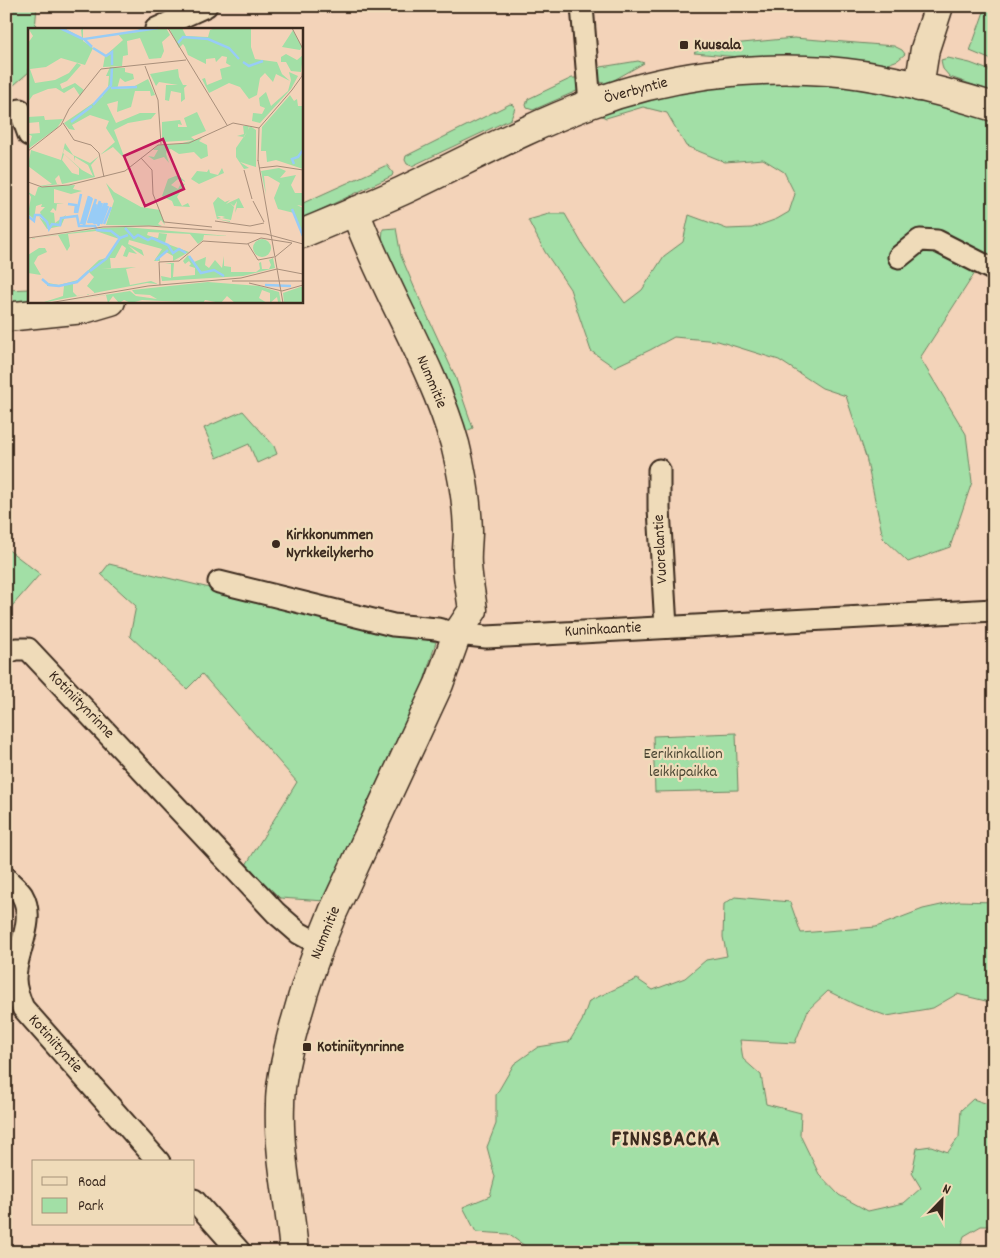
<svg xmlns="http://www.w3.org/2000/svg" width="1000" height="1258" font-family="Dekko,sans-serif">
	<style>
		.green { fill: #a2dfa6; stroke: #6e8462 }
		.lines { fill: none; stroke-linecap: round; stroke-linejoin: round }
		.street-casing { stroke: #3b2a1e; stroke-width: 25 }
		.secondary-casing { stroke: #3b2a1e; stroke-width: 31 }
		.street { stroke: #efdbb9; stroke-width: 21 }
		.secondary { stroke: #efdbb9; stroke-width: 28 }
		.poi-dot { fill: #3b2a1e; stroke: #efdbb9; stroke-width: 2 }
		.labels { text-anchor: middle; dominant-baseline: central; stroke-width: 4.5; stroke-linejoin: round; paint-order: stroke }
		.poi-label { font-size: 16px; font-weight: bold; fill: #3b2a1e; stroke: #efdbb9; text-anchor: start }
		.street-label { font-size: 16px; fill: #3b2a1e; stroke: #efdbb9 }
		.park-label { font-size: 16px; fill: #4a4532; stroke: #efdbb9 }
		.district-label { font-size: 21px; font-weight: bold; letter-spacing: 1px; fill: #3b2a1e; stroke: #efdbb9 }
		.inset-river { fill: none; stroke: #98ccf6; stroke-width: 2.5 }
		.inset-road { fill: none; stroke: #a98f7b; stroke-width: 1 }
		.view { fill: #c2185b; fill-opacity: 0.15; stroke: #c2185b; stroke-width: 2.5 }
		.inset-edge { fill: none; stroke: #3b2a1e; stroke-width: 2.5 }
	</style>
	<rect width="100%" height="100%" fill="#f3d3b9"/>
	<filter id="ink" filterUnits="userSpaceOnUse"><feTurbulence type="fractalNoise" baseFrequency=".02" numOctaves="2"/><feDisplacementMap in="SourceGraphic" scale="10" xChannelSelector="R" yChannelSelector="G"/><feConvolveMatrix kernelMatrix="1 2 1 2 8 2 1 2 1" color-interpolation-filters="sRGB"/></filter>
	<g filter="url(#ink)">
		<g class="green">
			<polygon points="6,6 37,6 35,29 29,29 29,72 7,91"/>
			<polygon points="986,6 994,6 994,61 970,51"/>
			<polygon points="794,38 894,46 902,50 905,54 898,60 885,65 847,59 750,58 694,53 701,47"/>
			<polygon points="948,58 970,63 994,72 994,92 950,77 943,69 941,60"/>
			<polygon points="638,61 644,63 607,84 597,81 595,71 601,67"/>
			<polygon points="572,78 579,78 579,90 533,110 527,108 526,105 528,99"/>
			<polygon points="748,81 829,82 921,95 994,118 994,259 986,256 920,358 966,434 972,482 950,547 908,562 883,538 866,457 846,396 822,388 779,360 718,341 674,337 650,350 614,367 591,351 570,289 545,252 528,220 549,214 565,214 584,247 625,303 642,290 664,256 683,242 689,215 727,229 752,228 777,219 789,212 795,194 784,172 763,159 725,162 686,146 667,113 643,107 606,118 596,113 690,87"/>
			<polygon points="510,104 513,105 515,108 511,119 412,166 407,164 405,160 406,156"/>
			<polygon points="387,165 393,173 392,176 301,219 301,204"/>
			<polygon points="396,228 401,256 415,289 455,376 473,428 461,434 382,240 383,229"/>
			<polygon points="29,289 29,301 6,305 6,290"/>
			<polygon points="243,411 274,446 277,454 257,463 249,444 217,458 204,428"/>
			<polygon points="6,548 40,574 6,613"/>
			<polygon points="109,564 436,642 423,684 364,810 325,901 280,898 246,865 297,782 202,674 187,689 130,636 136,606 101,574"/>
			<polygon points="736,733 738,790 655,792 653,736"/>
			<polygon points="735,897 790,902 801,933 876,927 923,909 959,901 994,902 994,1003 957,994 933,1008 887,1016 856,1005 828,991 808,1010 795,1043 740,1040 743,1059 761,1075 766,1104 801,1113 800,1135 819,1174 839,1195 868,1211 904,1203 921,1188 912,1173 917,1148 931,1146 948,1152 959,1137 961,1110 973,1099 994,1106 994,1226 981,1226 964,1236 959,1252 528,1252 528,1248 508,1234 476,1232 463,1207 490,1196 495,1177 487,1147 496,1124 496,1095 514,1064 538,1047 569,1042 582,1021 589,1001 637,979 653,990 685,978 706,960 727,956 723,937 724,904"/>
		</g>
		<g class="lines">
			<g class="street-casing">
				<g id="street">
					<polyline points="582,6 590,104"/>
					<polyline points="156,29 206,6"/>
					<polyline points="20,110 29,135"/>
					<polyline points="899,257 920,240 937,241 994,270"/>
					<polyline points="659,470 659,509 666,627"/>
					<polyline points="219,582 393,625 437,629 457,634 486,637 994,610"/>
					<polyline points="6,653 16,649 28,649 276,913 299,933 319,944"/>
					<path d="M6 878C11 884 18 889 22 895 37 921 15 952 15 979 15 990 19 999 23 1008L159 1162"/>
					<polyline points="194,1200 240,1252"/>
				</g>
			</g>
			<g class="secondary-casing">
				<g id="secondary">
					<polyline points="919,87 925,49 939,6"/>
					<path d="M301 234C335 220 369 206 402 191 464 162 525 128 590 104 664 76 749 65 828 71 882 75 942 91 994 107"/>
					<polyline points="6,317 84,309 111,301"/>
					<path d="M294 1252C290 1203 278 1154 280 1105 280 1082 286 1060 291 1038 302 995 316 952 333 912L439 684 457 634 473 610C471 595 468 580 467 565 466 553 468 542 468 530 467 502 462 472 455 444 432 363 384 291 355 211"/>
				</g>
			</g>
			<use href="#street" class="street"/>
			<use href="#secondary" class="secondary"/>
		</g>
	</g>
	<g class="poi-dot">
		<rect x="679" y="40" width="10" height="10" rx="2.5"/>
		<circle cx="276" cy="544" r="5"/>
		<rect x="302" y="1042" width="10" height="10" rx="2.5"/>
	</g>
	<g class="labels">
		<g class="poi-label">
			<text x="694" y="45">Kuusala</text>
			<text x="286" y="535">Kirkkonummen<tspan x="286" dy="18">Nyrkkeilykerho</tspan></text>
			<text x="317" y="1047">Kotiniitynrinne</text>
		</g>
		<g class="street-label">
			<text transform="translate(636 91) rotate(-15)">Överbyntie</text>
			<text transform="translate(431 382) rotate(67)">Nummitie</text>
			<text transform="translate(661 549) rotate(-93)">Vuorelantie</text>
			<text transform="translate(603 630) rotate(-3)">Kuninkaantie</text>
			<text transform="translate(81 705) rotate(46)">Kotiniitynrinne</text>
			<text transform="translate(326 933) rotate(-68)">Nummitie</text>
			<text transform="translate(55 1044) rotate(48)">Kotiniityntie</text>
		</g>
		<g class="park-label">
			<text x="683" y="754">Eerikinkallion<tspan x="683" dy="18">leikkipaikka</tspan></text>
		</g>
		<g class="district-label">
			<text x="666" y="1141">FINNSBACKA</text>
		</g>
	</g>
	<g transform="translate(28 28)">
		<rect width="275" height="275" fill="#f3d3b9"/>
		<path d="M0 0 38 1 54 10 53 2 55 0V13L65 20 57 37 33 30 18 39 2 41 7 55 27 52 41 45 49 35 53 37 39 53 32 56 34 61 47 55 56 62 52 68 46 59 36 65 28 60 20 61 5 67 0 74V15L5 8ZM111 0H138L142 7 134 14 136 23 133 30 121 31 112 10 99 13 100 27 95 28 94 38 75 39 77 28 95 12 90 6 110 4ZM141 0H154L158 8 180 9 182 2 188 0H223V19L227 31 249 34 254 46 262 53 248 46 245 54 237 45 232 50 229 67 221 71 212 59 201 55 181 65 174 51 177 50 179 57 194 51 192 41 203 38 198 35 199 29 194 28 188 34 187 30 178 31V36L160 27 157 19 155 16 151 20ZM265 2 274 19 272 22 254 19ZM258 26 269 32 275 27 273 44 263 43 258 34H253V29ZM82 39 97 40V44L105 46 106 51 97 54 92 50 89 61 103 60 120 51 127 67 123 68 122 63H107L103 79 89 84 90 73 79 76 88 95 112 85H128L123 91 100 95 86 102 97 131 85 119 72 127 87 114 78 100 81 93 62 87 44 97 47 102 41 101 36 95 74 69 80 59 81 48H78ZM150 41 151 49 155 57H159L156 60 157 71 153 74V65L143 63 141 73 137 72 138 57H150L131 54 128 58 122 46ZM261 44 270 48 263 61 232 95 224 93 225 85 234 86 237 80 232 78 231 70 238 64 243 78 260 63 263 52ZM262 67 266 73 269 71 270 78H275V141L248 132 239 134 238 123H233L234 99ZM169 84 178 103 163 109 167 112 134 114V94L152 92 154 97 150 96V99H159L156 90ZM16 88 17 92 35 91 29 100 0 121 4 108 0 106 12 105 11 94 0 95V89ZM215 98H221L220 102 222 98 228 102V139L212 134 221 140 216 141 208 129V120L219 104 216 109 209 108 216 106ZM174 110 171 113 179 117 180 128 173 131 166 124 151 126 143 121 139 122 138 126 141 135 136 129 126 132 120 128 126 129 130 122H125L130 117 151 116ZM37 115 45 127 62 135 71 128 63 137 67 149 34 156 31 147 27 151 29 156H33L16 158H11L24 156 0 138 3 122 33 132ZM36 121 46 128V133L47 129 60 137 65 148 54 142 35 125ZM36 126 51 140V147L44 145 34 132ZM194 140 196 145 171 156 163 151 169 143 179 144 181 141 182 145 190 147ZM251 140 258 143 252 150 268 147 263 157 267 165H274L275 158V178L269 177 275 180V211L266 185 250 181 246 170 252 155 240 148H236L238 167 233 143ZM150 147 158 154 150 151 143 157 150 161 153 155 157 156 149 169 154 178 160 175 162 179 146 178 144 173 134 168 140 151ZM78 155 86 164 113 179 132 182 137 197 133 192 130 196 134 198 78 197 86 173ZM47 157 45 161 54 163 43 166 26 161V175L36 176H29L28 183 25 180 22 184 26 185 27 195 38 187 33 198 19 201 11 189 15 192 12 184 17 179H13L14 176 8 178 6 191 0 186 3 169 0 164 7 168 10 159ZM190 169 197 174 202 172 198 176 211 170 216 180H209L207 185 209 173 206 178 202 175 206 179 203 192 194 190 197 189 194 188H189L193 190 189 191 202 193V194L189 191 185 175ZM97 199 201 208 176 207 175 212 170 216 162 206 120 204 119 207 125 209 130 210 131 205 139 206 137 215 161 224 145 233V228L138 224 132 228V233H126L134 221 101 212 100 216 114 222 116 228 101 218 109 226 101 224 99 229 95 228 98 220 94 217 87 230H82L83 240 74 241 108 239 98 241 102 257 123 253 130 256 119 255 13 275 35 268 36 258H19L20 255 31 257 50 252 71 232 78 230 91 211 68 203 40 206 42 218 39 223 30 207 0 211 75 200ZM61 244 66 249 59 258 67 265 49 268 45 264V256ZM225 220a9 9 0 1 1 18 0a9 9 0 1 1-18 0ZM11 220H17L19 224 10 228 6 235 13 247 0 245V227ZM160 227 166 234 178 229 177 237 181 240 187 232 194 240 196 228V238L203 239V244H228L232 241 231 235 233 234 234 241H241L243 237 241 232 245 230 247 240 215 248 134 253 133 248 143 250V236L137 235H149H146L145 249 167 247V240L161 238 163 236 161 233 157 236 155 233ZM180 254 231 258 251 264 253 275H245L250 274 249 269 242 275V265L234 262 231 270 239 275H207L199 268 193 275 177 272 175 275 114 272 103 275 96 272 91 275 85 268 80 275 78 267 25 275 102 263 108 268 129 271 122 267 107 266 104 262ZM275 258V275H256L255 265Z" fill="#a2dfa6" fill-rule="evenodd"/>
		<path class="inset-river" d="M32 0 55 11M150 15 155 9 180 11 201 20 211 31M64 19 56 11 130 0M65 20 78 28 84 24V37M215 34 221 38 235 33M83 60 109 59M65 77 83 57 84 40M43 94 64 78M266 136 264 131 270 129 275 122M40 176 48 177 47 185M264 181 275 208M49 185 53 166M0 188 6 193 7 187H12L19 194 21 201 24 196 32 197 33 190 49 188 51 198H67L69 202 83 203 92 210 100 207M60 195 68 171M62 195 68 176M64 195 72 173M53 196 61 168M54 196 63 169M66 196 74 175M68 196 77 175M73 196 80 178M76 196 83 179M56 197 64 170M70 198 79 175M97 200 106 210 110 207 120 212 124 210 140 217 145 225 151 221 158 225M161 228 173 245 186 242 196 248M128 232 140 222M62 243 78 231 92 210M14 251 21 257 31 258 49 254 61 243M237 257 263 258"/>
		<path class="inset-road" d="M140 0 199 97M264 0 275 21M117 38 130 72 133 116M35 95 46 112 63 117 71 125 76 149M231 100 264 62 274 48 275 40M0 123 33 97 41 81 73 41 158 32M113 130 124 142 125 166 136 194 184 199M230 132 255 275M230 133 231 100M231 140 249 138 275 142M216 142 224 171M0 154 14 159 41 157 97 143 130 117 161 115 205 95 231 100M225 173 236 194M187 193 222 198 236 195M0 210 75 199 121 198 238 206 275 216M219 216 233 210 264 215M220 216 230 232 246 229M247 229 264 215M249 241 275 246M204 253H275M221 255 254 263M132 257 131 234 151 233 175 213 219 216M254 263 275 257M21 275 120 258 213 250 249 241"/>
		<path class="view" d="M135 111 156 161 117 178 96 128Z"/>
		<rect width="275" height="275" class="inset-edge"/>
	</g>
	<rect width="1000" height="1258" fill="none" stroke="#efdbb9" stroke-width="25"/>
	<rect x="12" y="12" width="975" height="1233" fill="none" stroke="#3b2a1e" stroke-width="2" filter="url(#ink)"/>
	<rect x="32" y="1160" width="162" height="65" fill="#efdbb9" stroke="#a7947b"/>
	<rect x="42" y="1177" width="25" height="8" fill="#efdbb9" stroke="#a7947b"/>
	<text x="78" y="1186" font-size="15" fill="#3b2a1e">Road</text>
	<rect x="42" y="1198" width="25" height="15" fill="#a2dfa6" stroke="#a7947b"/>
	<text x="78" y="1210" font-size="15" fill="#3b2a1e">Park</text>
	<g transform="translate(942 1200) rotate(23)" stroke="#efdbb9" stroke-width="4" paint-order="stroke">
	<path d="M0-4L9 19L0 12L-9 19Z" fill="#3b2a1e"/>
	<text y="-8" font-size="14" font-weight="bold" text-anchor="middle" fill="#3b2a1e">N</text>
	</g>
</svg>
